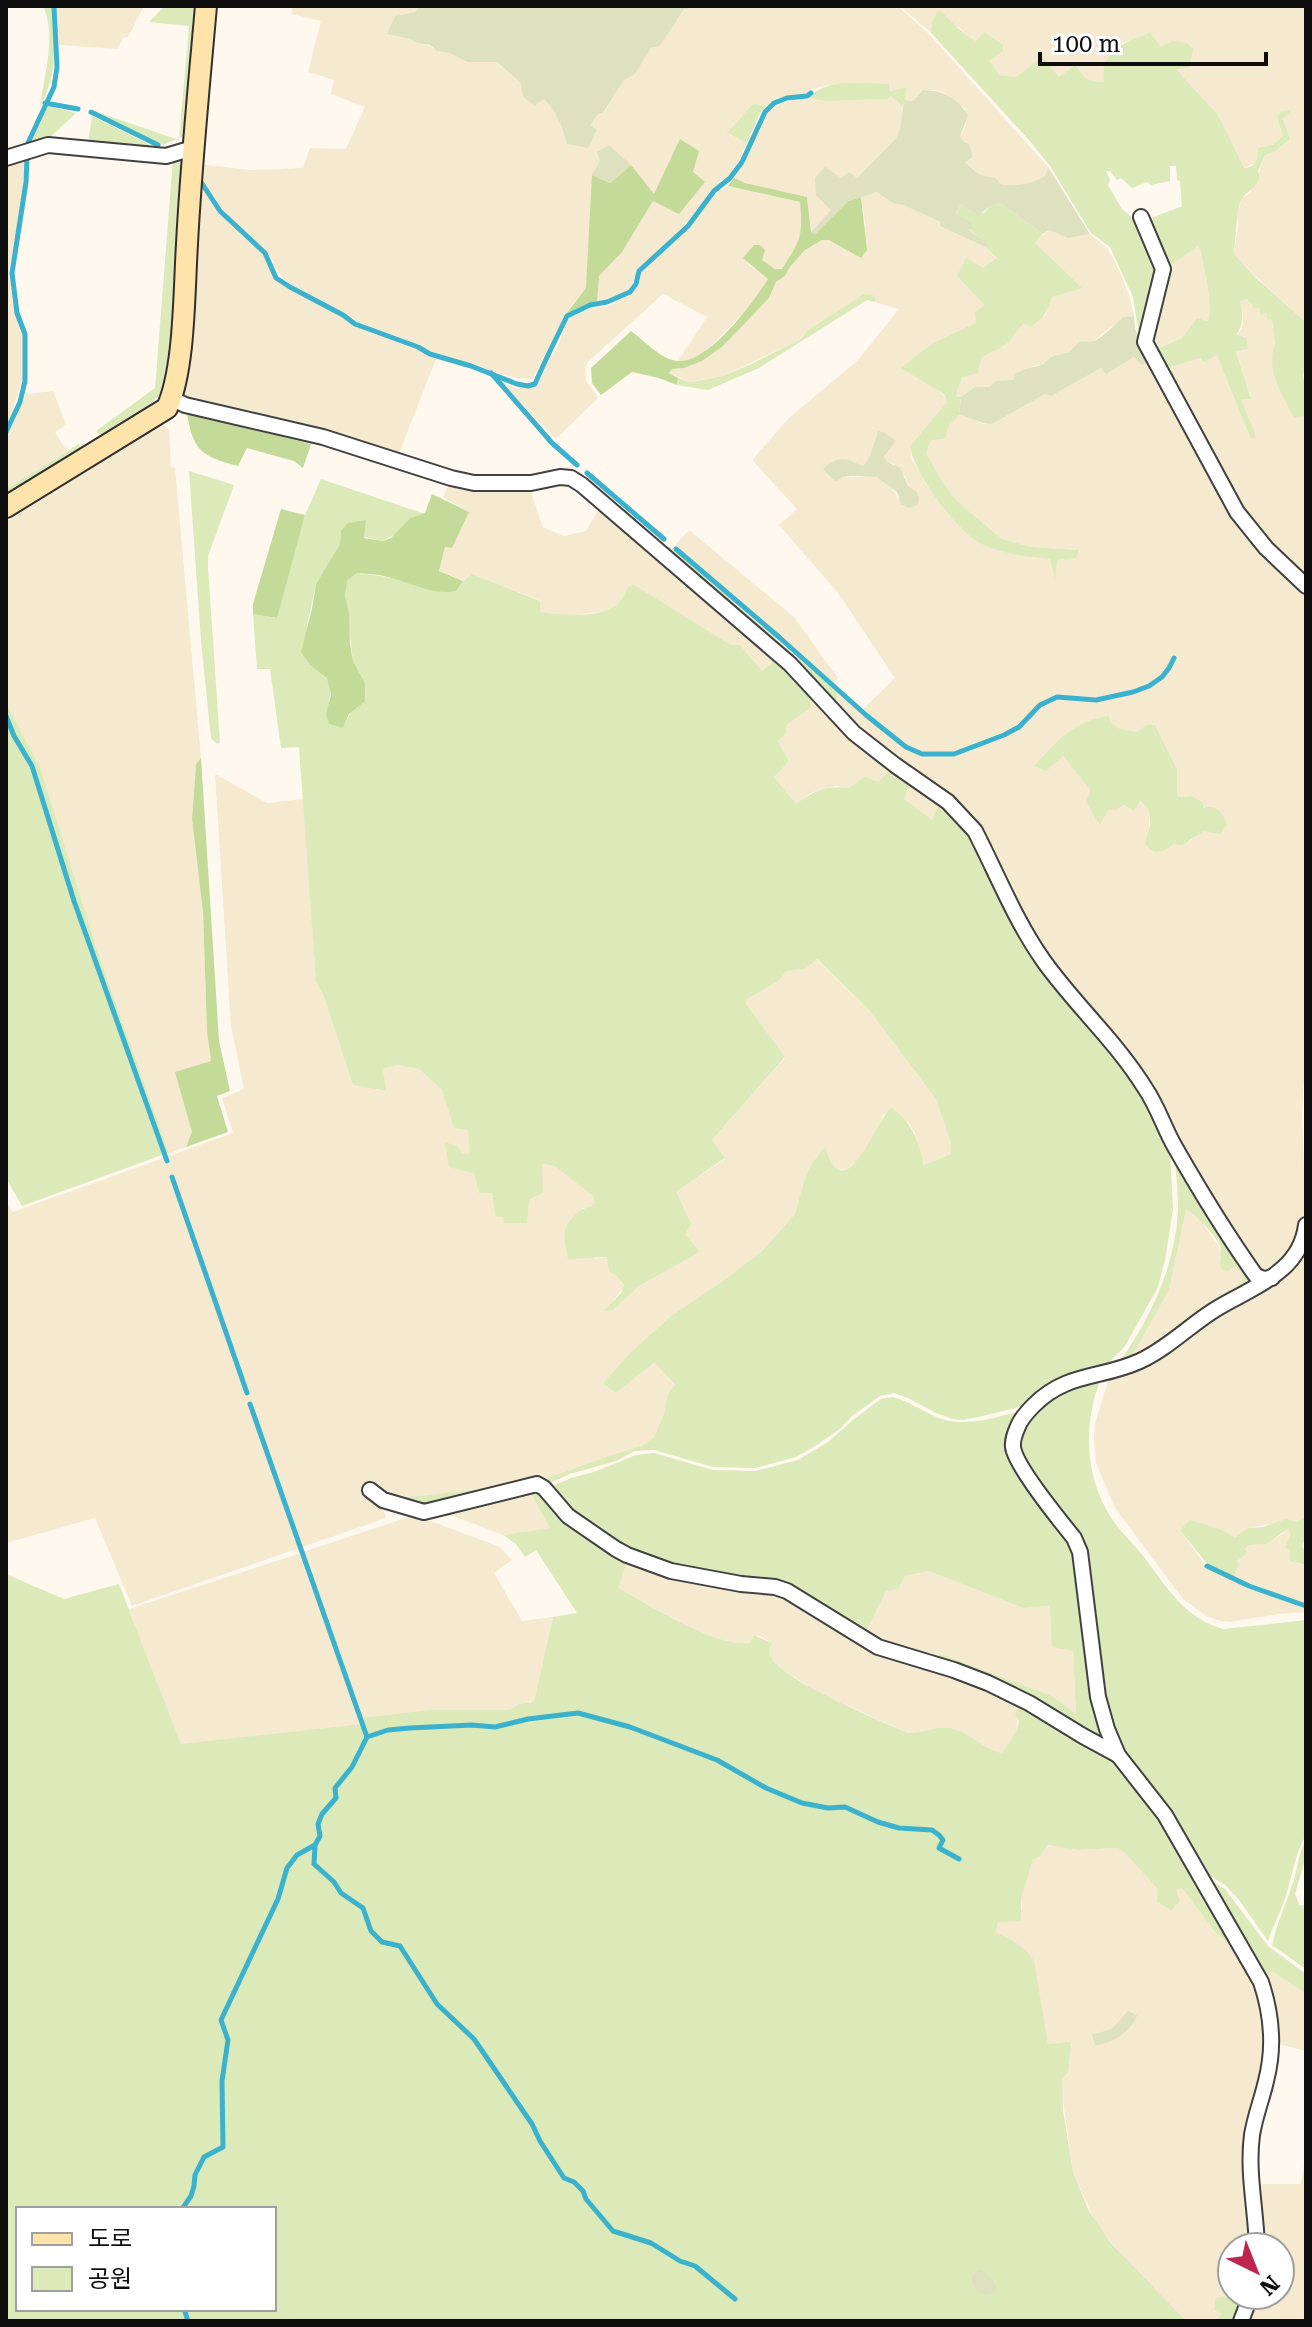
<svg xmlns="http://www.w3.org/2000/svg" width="1312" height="2327" font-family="'Roboto Serif','Noto Sans KR',serif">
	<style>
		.farmland { fill: #f5e9cf; fill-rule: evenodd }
		.green { fill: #dce9b9 }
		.forest { fill: #c4da98 }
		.cemetery { fill: #dde1c0 }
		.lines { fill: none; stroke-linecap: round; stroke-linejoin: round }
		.stream { stroke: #3bb2cd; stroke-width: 5 }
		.minor-casing { stroke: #414141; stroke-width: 18 }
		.secondary-casing { stroke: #303030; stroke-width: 24 }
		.minor { stroke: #fff; stroke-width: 14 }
		.secondary { stroke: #fee3ab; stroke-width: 20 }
	</style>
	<rect width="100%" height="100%" fill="#fff8ef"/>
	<g class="farmland">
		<polygon points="57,6 144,6 128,37 123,38 118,49 59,45"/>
		<polygon points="293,6 420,6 415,12 395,16 388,34 412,39 417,43 430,46 437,51 449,53 467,62 497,62 520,82 521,86 544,99 552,107 558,118 567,144 591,126 598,114 604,113 624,79 635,74 651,48 660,46 684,9 708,6 898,6 930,35 1048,167 1045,176 1024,187 1002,185 995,178 978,174 965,161 973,158 960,137 966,126 965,109 945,93 935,90 923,90 913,101 904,100 907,87 890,91 889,84 830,85 812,89 806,94 782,97 773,100 766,107 754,103 728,134 747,143 734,170 717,185 684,226 637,270 633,283 626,291 619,295 597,301 598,276 622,252 653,201 693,172 681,140 654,195 631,165 608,145 600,161 586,288 570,307 532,379 515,378 430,351 396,336 369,328 286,281 276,269 269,253 228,216 198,174 198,164 251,170 303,168 310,148 346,149 365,107 331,94 334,80 308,72 321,21 291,14"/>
		<polygon points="900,6 1306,6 1306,322 1256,277 1234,254 1238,226 1237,216 1242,198 1251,192 1265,155 1274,152 1290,139 1283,118 1291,111 1281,111 1283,136 1259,158 1256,163 1243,168 1218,115 1175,68 1161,47 1134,40 1122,43 1105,82 1088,81 1082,76 1059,77 1042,58 1016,77 1000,75 989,61 984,33 976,41 969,39 959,27 932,22 931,33"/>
		<polygon points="891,96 903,106 900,131 896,138 857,178 842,179 836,175 832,210 811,232 807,197 745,183 734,178 758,135 768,113 776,104 809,98 826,101 886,99"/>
		<polygon points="25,159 20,213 9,270 13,304 23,336 23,379 6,428 6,166"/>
		<polygon points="200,185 231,224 265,255 276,279 283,285 342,317 354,326 395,341 406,347 418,349 436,359 398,456 189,400 184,396"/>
		<polygon points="727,186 800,202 803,230 801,239 782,269 775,269 761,260 748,264 769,278 755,301 719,338 701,355 689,361 678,361 707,317 663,294 588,362 585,368 586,380 598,398 556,439 499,381 516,388 534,388 539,384 547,363 556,350 568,319 591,308 609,306 631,294 639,285 641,272 690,227 708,202 717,193"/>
		<path d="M878 192 898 204H904L940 223V226L985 247 997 259 983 268 957 275 986 305 977 323 933 343 929 384 944 395 947 402 910 446 911 457 927 486 994 549 1050 559 1055 575 1056 560 1076 558 1079 550 1031 547 1002 539 958 502 945 486 926 453 931 440 959 415 968 417 983 424H992L1045 394 1051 396 1101 368 1107 373 1134 357 1152 361 1216 476 1306 589V1044L1302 1114 1305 1196 1303 1225 1296 1246 1273 1273 1259 1274 1044 954 1011 891 918 776 836 710 837 692 864 716 906 748 922 755 954 756 1005 736 1021 727 1041 706 1056 699 1096 701 1135 693 1150 687 1163 678 1171 669 1175 656H1172L1168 666 1161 676 1140 688 1096 697 1056 696 1036 707 1016 727 953 752 920 751 909 746 863 709 895 678 839 594 779 525 797 509 752 460 788 419 858 360 899 309 875 302 876 297 862 295 808 330 801 339 723 376 689 382 669 373 672 369 684 368 723 346 769 298 776 282 785 276 789 268 805 250 822 240H829L866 227 861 197 865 194ZM877 432 886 462 894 464 905 477 908 486 917 492 898 499 892 487 877 477H842L853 461 863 466 869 458ZM1110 717 1111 723 1120 729 1137 732 1146 725H1155L1177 769V797L1192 796 1203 808 1212 807 1223 815 1190 841 1173 844 1149 833V810L1139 801 1108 810 1100 824 1086 802 1090 790 1063 756Z"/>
		<polygon points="1049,230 1068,238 1090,234 1108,249 1120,272 1130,298 1134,316 1123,317 1115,326 1109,328 1094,341 1079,342 1069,352 1051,357 1042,365 1034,366 1015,380 990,387 975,387 961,397 956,396 962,377 968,374 981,358 991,351 1003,346 1011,339 1016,329 1024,324 1031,327 1037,323 1046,314 1051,297 1081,288 1034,243"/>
		<polygon points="1198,246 1201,252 1211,297 1208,321 1197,318 1182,338 1160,347 1148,342 1166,269"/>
		<polygon points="1246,299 1259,307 1272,320 1275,345 1272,360 1279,390 1303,416 1306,423 1306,583 1252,530 1167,377 1171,367 1200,358 1204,362 1217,354 1251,438 1255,437 1241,399 1251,398 1236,350 1248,348 1236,336 1242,328 1243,314 1240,301"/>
		<polygon points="53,391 66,424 55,432 67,451 6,489 6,437 26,394"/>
		<polygon points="161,424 169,429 171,467 175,468 201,758 196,765 192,819 203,912 207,1031 211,1061 176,1072 192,1132 186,1147 169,1153 97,950 40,767 6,703 6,522"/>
		<polygon points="451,481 529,486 543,527 564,536 586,531 600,507 751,638 773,663 762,672 740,645 731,645 682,615 628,587 620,603 608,611 569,616 540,612 539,600 472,574 463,580 439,571 445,547 469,512 443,497"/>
		<polygon points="689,530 794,617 838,678 834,683 675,545"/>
		<polygon points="806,683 941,800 933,821 878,782 849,788 836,786 810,793 797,805 774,777 789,761 778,740"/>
		<polygon points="215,774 267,803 304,799 316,981 324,997 353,1085 385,1091 383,1069 397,1065 419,1069 442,1090 454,1127 468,1130 470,1153 463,1154 458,1147 445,1143 474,1173 479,1193 492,1193 495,1215 529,1199 541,1164 555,1166 582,1186 592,1195 595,1202 591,1208 582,1208 590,1257 595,1259 607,1257 624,1286 613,1301 613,1310 639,1286 700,1252 685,1234 676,1192 725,1159 712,1140 785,1058 746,1004 747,999 778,981 787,971 806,967 816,959 869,1010 936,1099 950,1140 951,1154 924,1165 915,1133 908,1122 884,1114 879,1128 862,1157 847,1169 839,1170 832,1165 824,1148 816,1157 802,1186 798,1207 795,1214 762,1251 723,1281 671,1316 632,1351 604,1382 616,1392 654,1361 675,1386 667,1396 664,1414 654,1437 643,1447 611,1455 537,1482 419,1496 385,1498 378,1496 386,1518 132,1606 95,1518 6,1543 6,1201 13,1212 233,1133 222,1098 244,1089 231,1026"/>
		<polygon points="1186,1208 1201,1221 1221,1250 1241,1272 1243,1278 1240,1286 1209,1303 1141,1351 1141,1357 1124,1365 1135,1351 1169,1290"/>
		<polygon points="1306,1239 1306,1516 1297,1522 1281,1522 1248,1528 1235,1537 1220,1529 1190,1521 1180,1530 1207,1567 1249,1587 1306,1607 1306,1612 1280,1614 1230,1622 1220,1621 1206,1616 1183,1599 1115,1508 1096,1463 1094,1441 1095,1423 1109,1378 1244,1299"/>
		<polygon points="529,1489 551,1528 503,1535 443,1512"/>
		<polygon points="415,1515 500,1547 512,1560 494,1573 522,1621 553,1617 534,1702 519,1704 511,1710 428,1710 361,1718 303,1552"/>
		<polygon points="1289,1527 1290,1550 1299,1564 1306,1565 1306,1605 1236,1579 1235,1573 1239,1565 1237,1561 1246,1553 1245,1549 1249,1545 1255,1545 1280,1536"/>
		<polygon points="301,1553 361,1724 181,1745 129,1609"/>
		<polygon points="628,1559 746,1589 786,1596 915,1662 1020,1703 1016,1731 1002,1753 994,1752 959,1730 947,1727 932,1729 920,1734 908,1733 884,1722 821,1694 783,1670 772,1659 769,1651 772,1643 760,1636 754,1635 750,1643 740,1645 724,1642 689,1627 618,1588"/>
		<polygon points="929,1571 1023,1608 1051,1606 1052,1646 1073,1651 1076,1715 1052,1696 944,1655 878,1644 867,1631 886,1591 905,1576"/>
		<polygon points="1048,1845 1078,1850 1118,1848 1127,1855 1159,1889 1157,1902 1171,1910 1175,1890 1182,1888 1215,1932 1242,1955 1258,1982 1266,2022 1265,2067 1257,2095 1252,2247 1232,2247 1232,2295 1240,2295 1217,2298 1221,2313 1217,2321 1186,2321 1157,2293 1098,2228 1073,2172 1062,2094 1062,2079 1071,2043 1048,2044 1039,2000 996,1934 998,1922 1022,1909 1021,1898 1033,1858 1039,1857"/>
		<polygon points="1272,1971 1306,1994 1306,2051 1274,2043 1264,1983 1266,1975"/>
		<polygon points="1306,2152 1306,2321 1244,2321 1254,2295 1280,2295 1280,2247 1260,2247 1255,2184 1301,2184"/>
	</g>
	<g class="green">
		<path d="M43 6H52C53 47 60 69 40 107 44 76 57 35 43 6Z"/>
		<polygon points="165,6 196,6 186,135 163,145 91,110 179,140 189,26 149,22"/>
		<path d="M939 10C949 18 965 37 976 41L984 32 1003 45V51L989 61 1000 75 1016 77 1042 57 1059 77 1076 65C1085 81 1087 81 1104 82 1104 78 1103 73 1104 69 1108 46 1132 40 1150 33L1161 47 1173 41 1187 43 1193 49 1190 67 1176 69 1218 115 1244 168C1256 167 1259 159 1258 148L1273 145 1283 136 1277 116 1281 111 1292 110 1283 119 1290 139 1274 152 1265 155 1258 171C1262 186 1251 188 1243 197 1236 205 1236 241 1234 254L1256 278 1306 322V368L1303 374 1306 394V423L1303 416 1294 417C1283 398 1265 368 1275 345L1272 320 1267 319 1266 313 1261 315 1259 307 1254 309 1252 304 1246 299 1240 301C1243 314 1244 324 1236 335L1246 338 1248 349 1236 351 1251 399H1241L1256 437 1251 439 1217 355 1204 362 1200 358 1171 367 1167 377 1148 342 1161 347 1182 338 1197 318 1208 321C1213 297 1205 276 1201 252L1198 246 1166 269 1144 221 1182 206 1180 181 1177 180 1176 166H1170V181L1151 185 1147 182 1132 188 1121 178 1117 180 1110 171H1106L1110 180 1108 185 1122 209 1136 221 1160 270 1144 338 1138 328 1133 297 1110 247 1091 233 1050 166 1029 140 931 33 932 22Z"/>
		<path d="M889 84 890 91 907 87 903 106 891 96 887 99 826 101 809 98C825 77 865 84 889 84Z"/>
		<polygon points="754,103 766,107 760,113 747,143 727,133"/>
		<polygon points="48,106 76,113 46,141 31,144"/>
		<polygon points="92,116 158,149 88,143"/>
		<path d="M173 159 186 168 169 378C158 406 129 421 104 437L96 431 155 388Z"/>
		<path d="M1000 203 1043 234 1035 243 1082 288 1052 297C1047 311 1044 319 1031 327L1024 324C1015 330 1014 338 1006 344 998 350 989 352 981 358L978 373 962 377 956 396 961 397 959 415 948 426 945 439 931 440 926 453 945 486 958 502 1002 539 1031 547 1079 550 1076 558 1057 560 1055 579 1050 559C1027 556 997 554 977 541 954 526 914 474 910 446L947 402 944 394 901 368 933 343 976 323 975 312 985 305 957 276 966 258 983 268 997 258 985 247 988 245 969 229 956 214 961 204 984 213 989 207Z"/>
		<polygon points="870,294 876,297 875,302 867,300 759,368 708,390 677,385 678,378 689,382 698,381 723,376 751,364 801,339 808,330 862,295"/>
		<polygon points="79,444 81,449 6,496 6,489"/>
		<polygon points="189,471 234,485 208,556 208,568 220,743 217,744 211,738 201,641"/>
		<path d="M321 479 425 514 410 518 397 533 383 541 341 531 340 544 316 584 307 625 310 665C314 668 323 672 326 677 336 691 324 709 329 724L343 728 365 683 353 661 345 596 347 581 357 573C391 576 423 585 456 591L463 581 472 574 540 601V612C561 615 601 619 618 604 622 600 625 593 628 587L634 585 731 645H740L762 671 772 663 750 638 806 683 811 707 785 726 786 733 778 741 789 761 774 777 796 804C814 791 826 785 849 788L865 777 878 782 888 773 909 785 904 799 932 820 941 800 962 819 1024 936 1141 1086 1170 1151 1173 1209 1165 1260 1158 1287 1125 1346 1107 1365 1031 1404 983 1416 964 1420 953 1419 936 1413 908 1398 894 1393 880 1396 852 1416 840 1429 812 1448 796 1457 756 1468 713 1467 654 1450 635 1451 616 1461 570 1474 543 1486 423 1508 385 1498 419 1496 537 1482 611 1455 643 1446 654 1437 664 1414 667 1396 675 1385 654 1362 616 1393 603 1383 632 1351 671 1316 723 1281 762 1251 795 1214C799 1205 799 1197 802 1188 806 1173 814 1158 825 1147 845 1213 876 1120 891 1108 912 1121 919 1142 924 1165L951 1154 950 1140 936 1099 869 1010 817 959 806 968 787 971 778 981 747 999 746 1004 785 1057 712 1140 725 1158 676 1192 691 1224 685 1234 700 1252 639 1286 613 1310 604 1311 621 1293 624 1285 617 1276 609 1271 607 1257 568 1259C565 1241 560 1229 574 1216 580 1210 583 1208 591 1207L595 1202 592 1195 555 1166 542 1164 543 1193 529 1199 527 1223H504L503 1217 495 1216 492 1193H479L474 1173 449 1167 445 1142 458 1147 463 1154 470 1153 468 1130 454 1128 442 1090 419 1069 397 1065 383 1069 386 1091 353 1085 324 997 316 981 299 747 281 748 270 669H257L253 614 276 618 305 515Z"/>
		<polygon points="669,546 837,692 836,710 664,552"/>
		<path d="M6 703 40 767 97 950 169 1153 166 1154 75 901 34 765C24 745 6 727 6 703Z"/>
		<path d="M1109 716 1111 723 1120 729 1137 732 1146 725H1155L1177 769V797L1192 796 1203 803V808C1217 804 1223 813 1227 825L1220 834 1204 831 1182 845 1173 844C1164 853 1152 856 1145 843L1150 825 1149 810 1140 801 1134 811 1124 805 1116 810H1108L1100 825 1086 802 1090 790 1063 756 1046 771 1034 766C1058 740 1074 721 1109 716Z"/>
		<polygon points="6,720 13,737 31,766 73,902 162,1155 22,1206 6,1178"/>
		<path d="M1175 1158 1257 1280 1141 1357V1352L1209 1303 1239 1286 1243 1278 1241 1272 1235 1266 1228 1271 1221 1269C1219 1262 1222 1256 1221 1249 1218 1237 1197 1216 1186 1209L1169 1290 1135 1351 1124 1365 1121 1360C1152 1315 1176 1264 1178 1208 1178 1191 1176 1174 1175 1158Z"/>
		<path d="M1101 1378C1083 1423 1084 1477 1112 1519 1122 1534 1136 1546 1147 1561 1169 1591 1186 1618 1223 1629L1306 1620V1836C1296 1848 1290 1887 1283 1904 1278 1917 1272 1928 1268 1941L1239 1900 1225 1885 1201 1870 1139 1777 1109 1727 1087 1570 1018 1454 1024 1418 1047 1394Z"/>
		<path d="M893 1397C908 1401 920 1409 934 1416 964 1430 996 1416 1027 1410L1011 1443 1073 1540 1112 1748 920 1653 944 1655 1052 1696 1076 1714 1073 1651 1052 1647 1050 1606 1023 1608 929 1571 905 1576 898 1589 886 1591 867 1630 871 1636 792 1591 664 1566 582 1524 549 1488 571 1478 594 1472 636 1455 654 1453 713 1470 756 1471 798 1460 828 1442 854 1419 881 1399Z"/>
		<path d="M529 1489H535L628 1559 618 1588C649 1604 717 1649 750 1643L754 1635 772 1643C770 1648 769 1650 770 1655 779 1680 882 1721 908 1733 924 1734 939 1724 954 1729 972 1734 984 1750 1002 1753L1016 1731 1019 1721 1015 1715 1020 1703 1116 1761 1145 1793 1242 1955 1215 1932 1182 1888 1176 1890 1180 1901 1171 1910 1157 1902 1158 1889 1127 1855 1118 1848 1078 1850 1048 1845 1039 1857 1033 1859 1021 1898V1921L998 1922 996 1933C1012 1939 1024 1946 1034 1961L1048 2044 1071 2042 1068 2072 1062 2079 1063 2110 1073 2172 1089 2211 1109 2241 1186 2321H189L185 2309H274V2209H183C194 2192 196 2175 205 2157L215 2154 224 2148 222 2092 229 2040 222 2020 279 1899 288 1868 298 1856 313 1847 314 1865 334 1882 340 1894 362 1908 370 1931 382 1942 399 1946 436 2005 473 2039 531 2125 539 2142 563 2179 574 2183 582 2192 585 2199 612 2231 651 2244 680 2262 695 2266 736 2300 696 2265 680 2260 651 2242 613 2230 586 2198 584 2191 574 2182 564 2178 541 2141 533 2124 475 2038 437 2004 400 1945 383 1941 371 1930 363 1907 342 1892 335 1881 315 1864 316 1846 321 1837 319 1825 323 1814 337 1798 336 1788 353 1767 368 1737 388 1731 410 1729 471 1725 495 1728 528 1720 578 1714 651 1735 716 1761 766 1789 801 1804 828 1809 845 1808 877 1823 899 1829 932 1831 939 1835 942 1840 938 1848 960 1859 940 1847 943 1840 940 1834 932 1829 899 1828 878 1822 845 1806 828 1808 802 1803 766 1787 717 1759 652 1733 578 1712 528 1718 495 1727 472 1724 410 1727 388 1730 368 1735 361 1718 428 1710H510L519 1704 534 1702 553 1617 577 1613 536 1550 525 1557 516 1544 503 1535 550 1528Z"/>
		<polygon points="1306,1516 1306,1537 1302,1545 1303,1549 1306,1548 1306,1565 1290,1561 1290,1550 1285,1548 1290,1536 1289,1528 1266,1544 1249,1545 1245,1549 1247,1553 1237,1561 1239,1565 1235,1573 1236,1579 1208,1565 1180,1530 1190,1520 1220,1529 1235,1537 1248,1528 1263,1527 1286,1519 1297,1522"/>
		<polygon points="6,1574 64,1599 119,1584 181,1744 361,1724 366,1737 352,1766 335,1787 335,1798 321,1814 318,1824 319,1836 314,1844 297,1854 286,1867 278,1898 220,2020 227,2040 220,2092 222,2147 203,2156 194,2175 194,2186 190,2195 181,2209 18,2209 18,2309 183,2309 187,2321 6,2321"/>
		<path d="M1306 1840V1856L1295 1894 1299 1905 1306 1906V1969L1272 1945C1277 1923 1286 1904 1293 1883 1297 1870 1299 1852 1306 1840Z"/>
		<polygon points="1202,1875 1225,1889 1268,1946 1306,1974 1306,1994 1272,1971 1266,1975 1264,1983"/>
		<polygon points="1235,2295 1246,2295 1237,2321 1217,2321 1221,2313 1214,2310 1216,2298"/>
	</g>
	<g class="forest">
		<polygon points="680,139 699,151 693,172 705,182 679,214 653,201 622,252 599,276 597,301 586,304 566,314 586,288 592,175 610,183 631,165 654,194"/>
		<path d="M734 178 745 183 807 197 811 232 815 234 848 201 861 197 867 250 861 258 829 240H822L805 250 789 268 785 276 776 282 769 298 723 346 702 361 684 368 672 369 669 373 678 378 677 385 659 378 632 372 601 395 592 383 591 368 631 331C645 341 661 360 678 361 708 364 754 302 768 279L743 258 754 245H760L765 250 762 260 775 269H782C801 239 803 237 800 202L728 186Z"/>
		<path d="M187 413 311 444 303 468 294 461 247 448 238 466C201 456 193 451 187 413Z"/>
		<path d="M432 494 469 512 452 548 445 547 439 571 463 581 456 591C432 596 408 581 384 576 376 574 366 574 357 573L347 581 345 596 349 614 350 644 353 661 365 683V701L349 714 343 728 329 724 326 714 331 695 327 678 310 665 301 652 312 609 316 584 340 544 341 531 348 523 366 520 364 538 383 541 391 538 410 518 425 513Z"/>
		<polygon points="281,509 305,515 277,618 253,614 253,604"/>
		<polygon points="201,758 219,1041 230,1091 217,1096 228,1132 186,1147 192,1132 175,1072 211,1061 207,1031 203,912 192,819 196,765"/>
	</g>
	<g class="cemetery">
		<path d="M420 6H708L684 9 660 46 651 48 635 74 624 80 603 113 598 114 591 125 597 130 588 148 567 144C562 127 557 112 544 99L535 105C518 95 525 97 520 82L497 62H467L449 53 437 51 430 45 417 43 411 39 387 34 395 16 415 12Z"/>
		<path d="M923 90C943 90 957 98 968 115L960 137 964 142 969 144 973 157 965 162 978 174 995 178 1002 185C1021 185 1029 185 1045 176L1048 167 1090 234 1068 238 1049 230 1043 234 1000 203 989 207 979 215 961 204 956 214 972 223 969 230 989 245 985 247 940 226V222L904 205 893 203 877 192 848 201 815 234 811 232 831 210 816 195 815 178 825 167 841 178 849 172 857 178 896 138 900 130 904 100 913 101Z"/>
		<polygon points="609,145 631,165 610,183 592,175 600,161 597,152"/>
		<path d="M1134 316 1135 329 1152 361 1142 365 1134 357 1106 374 1101 368 1051 396 1045 394 992 424C980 424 971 417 959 415L961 397 975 387H990L996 381 1014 380 1015 374 1026 369 1042 365 1051 357 1069 352 1079 342C1084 341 1089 342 1094 341 1101 339 1118 322 1123 317Z"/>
		<path d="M878 431 885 433 896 441 884 456 887 462 900 468 908 486 917 492 919 500 917 505 909 508 901 504 897 492 877 477 851 476 842 477 836 482 823 469C838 455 846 458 863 466L869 458Z"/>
		<path d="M1128 2011 1137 2015C1133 2030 1111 2045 1095 2045L1092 2035 1112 2029Z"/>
		<path d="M979 2269C988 2273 993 2280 997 2288 985 2303 972 2291 972 2276Z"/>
	</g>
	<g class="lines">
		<g class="stream">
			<polyline points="45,103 78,109"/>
			<polyline points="91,112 158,145"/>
			<polyline points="27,145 54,87 57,67 54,6"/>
			<path d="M199 179 220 211 265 253 276 278 290 287 343 315 355 324 418 347 430 354 471 366 517 384 528 386 535 384C545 360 556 339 567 316L590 305 607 302 630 292 636 284 639 271 688 226 714 191 730 178 742 162 765 112 774 103 787 98 807 96 811 93"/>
			<polyline points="491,373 552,443 577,465"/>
			<polyline points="6,432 20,402 25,381 25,334 17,313 12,273 26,182 27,158"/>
			<polyline points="587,473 664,539"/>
			<polyline points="676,549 780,638 866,715 906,747 922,754 954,754 1004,735 1019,727 1040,705 1057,697 1096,700 1133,692 1149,686 1162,677 1169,668 1174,658"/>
			<polyline points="6,716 14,736 32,766 74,901 167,1161"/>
			<polyline points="172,1177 247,1393"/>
			<polyline points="250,1404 367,1737"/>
			<polyline points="1207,1566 1249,1586 1306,1606"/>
			<polyline points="315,1845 314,1864 334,1882 341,1893 363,1908 371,1931 382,1942 400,1946 437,2004 474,2039 532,2124 540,2141 564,2178 574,2182 583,2191 586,2199 613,2231 651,2243 680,2261 695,2266 735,2299"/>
			<polyline points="182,2209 191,2196 194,2186 195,2175 204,2157 223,2147 222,2081 228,2040 221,2020 278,1899 287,1868 297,1855 315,1845 320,1836 318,1824 322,1814 336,1798 335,1788 352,1767 367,1737 388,1730 410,1728 472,1725 495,1727 528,1719 578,1713 630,1727 717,1760 766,1788 802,1803 828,1808 845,1807 878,1822 899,1828 932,1830 939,1835 943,1840 939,1848 959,1859"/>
			<polyline points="184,2309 188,2321"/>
		</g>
		<g class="minor-casing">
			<g id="minor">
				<polyline points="6,158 48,145 166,156 193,148"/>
				<polyline points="1141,217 1163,269 1145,342 1237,512 1266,548 1306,586"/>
				<path d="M171 398 185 405 323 437 451 478 474 483H531L560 477 571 478 582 485 790 664 854 733 895 765 948 802 975 831C997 874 1015 920 1043 960 1074 1004 1116 1041 1145 1088 1158 1107 1164 1128 1175 1147 1200 1191 1227 1235 1256 1276L1264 1279 1272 1278"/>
				<polyline points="370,1490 383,1500 424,1512 537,1484 544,1488 568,1516 616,1549 627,1555 671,1571 741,1584 775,1587 787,1591 878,1647 954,1670 988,1683 1029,1703 1083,1736 1118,1755"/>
				<path d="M1257 2247C1256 2210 1247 2172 1252 2135 1255 2116 1262 2099 1266 2081 1275 2047 1272 2015 1261 1982L1165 1815 1118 1755 1107 1729 1098 1697 1080 1552 1074 1538C1061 1522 1015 1465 1013 1447 1012 1439 1016 1431 1019 1424 1023 1416 1028 1411 1034 1405 1067 1372 1101 1379 1140 1361 1168 1348 1190 1325 1216 1309 1252 1287 1300 1273 1306 1225"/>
				<polyline points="1241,2321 1251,2295"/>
			</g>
		</g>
		<g class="secondary-casing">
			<path id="secondary" d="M6 507 167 408C185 369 184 290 187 244 191 165 199 85 206 6"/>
		</g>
		<use href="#minor" class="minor"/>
		<use href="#secondary" class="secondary"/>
	</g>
	<rect width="1312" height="2327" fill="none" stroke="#0e0e0e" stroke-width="16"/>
	<rect x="16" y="2207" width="260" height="104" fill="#ffffff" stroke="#9f9f9f" stroke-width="2"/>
	<rect x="32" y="2233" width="40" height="12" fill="#fee3ab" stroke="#9f9f9f" stroke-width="2"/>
	<text x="88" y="2247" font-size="24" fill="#0e0e0e">도로</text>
	<rect x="32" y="2267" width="40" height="24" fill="#dce9b9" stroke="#9f9f9f" stroke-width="2"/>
	<text x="88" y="2287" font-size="24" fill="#0e0e0e">공원</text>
	<g transform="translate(1256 2271) rotate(137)"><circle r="38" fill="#ffffff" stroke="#9f9f9f" stroke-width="2"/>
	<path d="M0-6L14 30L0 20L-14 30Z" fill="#be264e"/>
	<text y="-12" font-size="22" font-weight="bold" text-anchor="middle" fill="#0e0e0e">N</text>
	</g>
	<path d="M1040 52v12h226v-12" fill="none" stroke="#0e0e0e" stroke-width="4"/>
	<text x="1052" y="52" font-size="24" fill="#0e0e0e" stroke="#ffffff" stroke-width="6" paint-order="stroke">100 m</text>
</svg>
